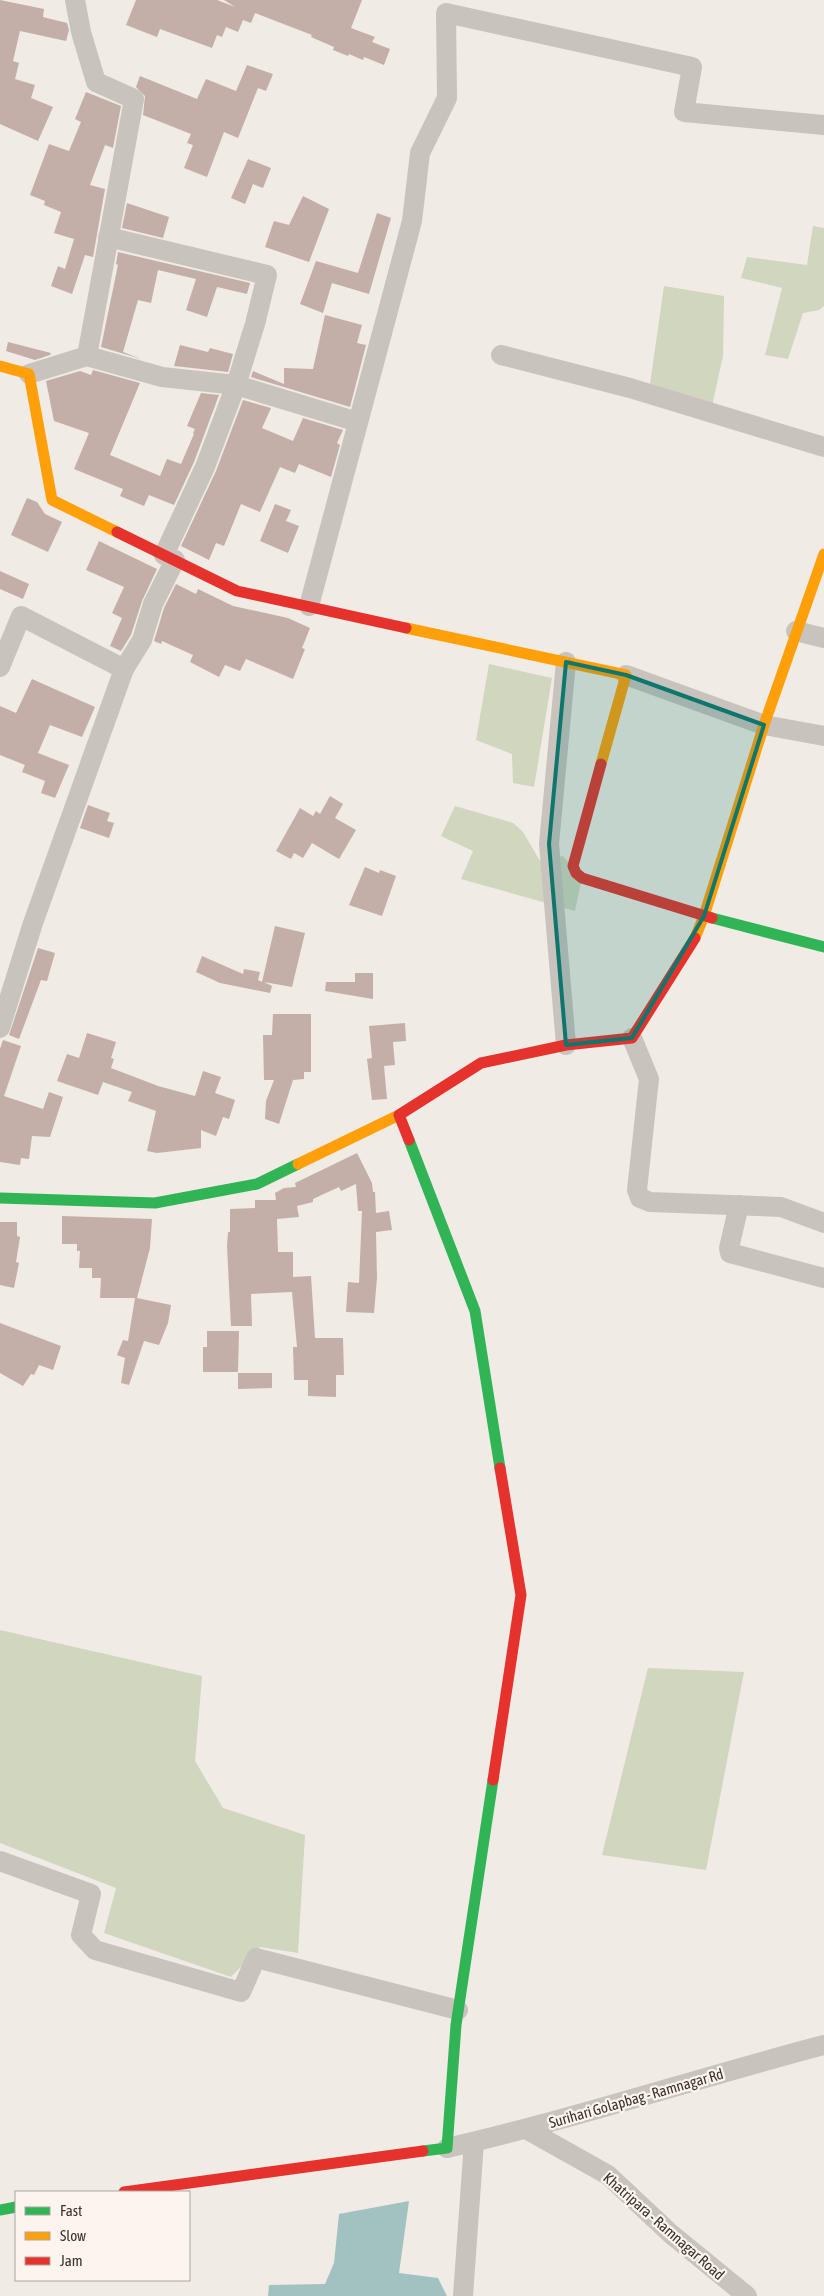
<svg xmlns="http://www.w3.org/2000/svg" width="824" height="2296" font-family="'Asap Condensed',sans-serif">
	<style>
		.green { fill: #d1d6bf }
		.water { fill: #a1c2c1 }
		.building { fill: #c3afa7 }
		.lines { fill: none; stroke-linecap: round; stroke-linejoin: round }
		.street { stroke: #c9c3be; stroke-width: 20 }
		.fast { stroke: #30b455; stroke-width: 11 }
		.slow { stroke: #ff9f0a; stroke-width: 11 }
		.jam { stroke: #e5322d; stroke-width: 11 }
		.marked { fill: #0f766e; fill-opacity: 0.2; stroke: #0f766e; stroke-width: 4; stroke-linejoin: round }
		.labels { text-anchor: middle; dominant-baseline: central; stroke-width: 4.5; stroke-linejoin: round; paint-order: stroke }
		.street-label { font-size: 15px; fill: #3b302b; stroke: #fbf5ee }
	</style>
	<rect width="100%" height="100%" fill="#f0ebe5"/>
	<g class="green">
		<polygon points="813,226 824,228 824,306 819,310 803,313 788,359 765,355 782,288 741,278 747,257 807,265"/>
		<polygon points="664,286 724,296 723,356 712,406 650,384"/>
		<polygon points="489,664 552,678 534,787 513,783 512,754 476,740"/>
		<polygon points="455,806 513,823 523,832 540,861 563,856 582,878 575,911 461,879 473,851 441,836"/>
		<polygon points="0,1630 202,1676 195,1761 223,1808 305,1835 298,1953 260,1947 231,1977 104,1933 116,1888 0,1843"/>
		<polygon points="648,1668 744,1672 706,1870 602,1855"/>
	</g>
	<polygon class="water" points="409,2201 399,2273 438,2278 447,2296 268,2296 269,2285 325,2284 334,2263 339,2214"/>
	<g class="building">
		<polygon points="0,0 44,9 43,17 67,23 69,30 66,41 20,31 13,61 19,63 15,79 35,85 31,98 53,107 38,141 0,124"/>
		<polygon points="136,0 217,0 235,7 224,0 362,0 351,28 375,37 372,42 390,49 384,65 364,57 363,60 349,54 348,56 333,50 334,47 311,37 312,35 255,13 251,23 243,20 238,32 226,27 222,37 217,35 212,48 160,29 157,37 126,25"/>
		<polygon points="247,65 273,74 266,91 258,88 238,138 224,132 207,177 184,168 193,145 187,143 191,134 143,115 145,96 136,87 140,76 197,99 206,79 236,91"/>
		<polygon points="86,92 121,106 113,148 105,145 90,185 105,189 93,257 85,255 72,294 51,286 58,266 65,269 74,239 54,233 61,212 44,205 45,201 30,195 49,144 69,151 81,122 75,119"/>
		<polygon points="248,159 271,168 263,188 253,184 245,204 231,198"/>
		<polygon points="303,196 329,209 309,262 265,247 274,221 289,225"/>
		<polygon points="127,203 169,217 163,238 122,228"/>
		<polygon points="377,213 391,218 369,294 332,283 323,313 300,304 316,261 358,273"/>
		<polygon points="118,252 250,283 247,294 217,287 207,317 186,310 196,279 158,270 151,303 138,300 123,352 141,359 101,347 118,265 116,264"/>
		<polygon points="325,315 362,325 357,343 366,345 350,407 251,377 253,371 284,384 284,368 313,369"/>
		<polygon points="8,342 51,353 50,355 35,360 6,351"/>
		<polygon points="180,345 208,352 210,348 233,354 228,372 174,366"/>
		<polygon points="93,370 140,383 110,455 160,476 167,459 181,464 194,434 193,433 195,429 187,426 201,393 219,395 194,462 174,505 149,495 144,506 120,496 123,489 74,469 89,433 54,421 46,381 80,371 91,375"/>
		<polygon points="243,400 271,408 262,428 293,441 303,418 343,430 337,443 340,445 331,477 299,464 295,473 280,467 260,512 241,504 224,546 216,543 209,560 181,546 216,471"/>
		<polygon points="27,498 37,502 45,514 62,522 48,552 11,535"/>
		<polygon points="275,504 291,510 286,521 299,526 288,553 260,541"/>
		<polygon points="99,541 157,569 142,601 131,635 121,651 110,646 122,618 112,613 124,587 86,570"/>
		<polygon points="0,571 29,584 23,599 0,589"/>
		<polygon points="176,584 196,594 198,589 233,606 288,618 310,628 302,648 305,649 293,679 246,659 240,671 225,665 219,677 190,662 193,655 162,641 161,644 154,641 164,608"/>
		<polygon points="32,679 95,707 82,737 50,725 38,753 69,765 55,798 41,793 45,781 22,772 25,765 0,755 0,706 16,713"/>
		<polygon points="330,796 343,804 335,818 356,830 339,859 312,843 303,858 294,853 291,859 276,851 300,808 313,816 316,811 320,814"/>
		<polygon points="88,805 110,813 107,821 114,823 109,838 80,828"/>
		<polygon points="365,867 379,873 380,870 396,876 382,916 349,905"/>
		<polygon points="275,926 305,933 292,987 264,982 272,986 270,993 220,983 196,972 202,956 243,974 244,969 260,972 258,980 262,982"/>
		<polygon points="38,948 55,953 47,981 41,980 19,1039 9,1035"/>
		<polygon points="355,973 373,973 373,999 325,991 326,982 355,982"/>
		<polygon points="273,1014 311,1014 311,1072 304,1072 304,1079 293,1080 279,1124 265,1119 266,1101 274,1080 264,1080 263,1035 272,1035"/>
		<polygon points="405,1023 406,1041 393,1042 395,1065 384,1066 387,1099 372,1100 367,1059 372,1058 369,1026"/>
		<polygon points="87,1033 116,1042 111,1058 114,1059 111,1068 158,1086 195,1096 203,1071 221,1077 215,1093 235,1100 229,1119 223,1117 216,1136 201,1130 201,1148 157,1153 147,1151 156,1111 128,1101 132,1092 103,1082 98,1095 57,1081 67,1054 79,1058"/>
		<polygon points="3,1040 21,1046 4,1096 43,1109 49,1092 63,1097 50,1137 32,1136 29,1159 21,1158 20,1165 0,1162 0,1049"/>
		<polygon points="357,1153 372,1183 373,1192 375,1192 376,1213 389,1211 392,1230 376,1232 377,1278 374,1313 346,1312 348,1282 359,1283 362,1211 358,1211 356,1184 341,1191 339,1187 313,1199 313,1202 297,1206 299,1217 277,1219 278,1252 293,1252 293,1277 311,1276 315,1338 343,1338 344,1375 336,1375 336,1397 308,1396 308,1380 294,1380 293,1347 297,1347 292,1292 251,1294 252,1326 231,1326 227,1246 228,1232 230,1232 230,1209 255,1208 255,1200 276,1200 275,1193 284,1188 296,1187 295,1183"/>
		<polygon points="62,1216 152,1219 150,1248 137,1298 171,1305 168,1323 159,1345 144,1341 129,1385 121,1383 125,1358 117,1355 123,1340 128,1341 135,1298 100,1298 101,1278 92,1278 92,1268 79,1268 80,1251 77,1251 77,1244 62,1244"/>
		<polygon points="0,1222 17,1222 17,1236 20,1237 16,1262 19,1263 14,1288 0,1285"/>
		<polygon points="0,1323 61,1346 53,1370 39,1365 34,1375 31,1374 23,1386 0,1373"/>
		<polygon points="207,1331 239,1331 238,1372 203,1372 203,1347 207,1347"/>
		<polygon points="238,1373 272,1373 272,1388 238,1389"/>
	</g>
	<g class="lines">
		<g class="street">
			<polyline points="108,237 267,275 255,324 236,385 358,422"/>
			<polyline points="501,355 630,388 824,447"/>
			<polyline points="87,356 162,377 236,385 205,467 164,555"/>
			<polyline points="29,374 87,356 134,99 96,82 81,32 75,0"/>
			<polyline points="309,606 412,221 420,153 447,98 446,13 692,67 684,112 824,125"/>
			<polyline points="796,631 824,638"/>
			<polyline points="566,662 549,844 566,1045"/>
			<polyline points="0,667 21,616 124,669 142,640 153,604 175,560"/>
			<polyline points="626,675 764,725 824,736"/>
			<polyline points="0,1028 33,923 124,669"/>
			<polyline points="632,1038 649,1079 637,1190 640,1198 650,1202 781,1207 824,1223"/>
			<polyline points="739,1205 729,1248 730,1253 824,1278"/>
			<polyline points="0,1861 91,1894 81,1935 95,1950 241,1992 256,1958 458,2010"/>
			<polyline points="526,2129 608,2175 671,2234 747,2296"/>
			<path d="M447 2148C574 2119 698 2078 824 2045"/>
			<polyline points="463,2296 474,2142"/>
		</g>
		<g class="fast">
			<polyline points="712,918 824,947"/>
			<polyline points="409,1140 475,1311 500,1468"/>
			<polyline points="0,1198 155,1203 257,1184 298,1164"/>
			<polyline points="423,2151 447,2148 456,2025 493,1780"/>
			<polyline points="0,2210 16,2207"/>
		</g>
		<g class="slow">
			<polyline points="0,366 29,374 52,500 117,532"/>
			<polyline points="406,628 626,675 601,764"/>
			<polyline points="695,938 704,916 764,725 824,554"/>
			<polyline points="298,1164 399,1115"/>
		</g>
		<g class="jam">
			<polyline points="117,532 237,591 406,628"/>
			<polyline points="601,764 573,866 576,873 582,878 712,918"/>
			<polyline points="409,1140 399,1115 481,1063 566,1045 632,1038 695,938"/>
			<polyline points="493,1780 521,1595 500,1468"/>
			<polyline points="124,2192 423,2151"/>
		</g>
	</g>
	<path class="marked" d="M566 662 626 675 764 725 704 916 632 1038 566 1045 549 844Z"/>
	<g class="labels">
		<g class="street-label">
			<text transform="translate(636 2098) rotate(-16)">Surihari Golapbag - Ramnagar Rd</text>
			<text transform="translate(664 2226) rotate(41)">Khatripara - Ramnagar Road</text>
		</g>
	</g>
	<rect x="15" y="2191" width="175" height="90" fill="#fbf5ee" stroke="#aea6a0"/>
	<rect x="25" y="2207" width="25" height="8" fill="#30b455" stroke="#aea6a0"/>
	<text x="60" y="2216" font-size="15" fill="#3b302b">Fast</text>
	<rect x="25" y="2232" width="25" height="8" fill="#ff9f0a" stroke="#aea6a0"/>
	<text x="60" y="2241" font-size="15" fill="#3b302b">Slow</text>
	<rect x="25" y="2257" width="25" height="8" fill="#e5322d" stroke="#aea6a0"/>
	<text x="60" y="2266" font-size="15" fill="#3b302b">Jam</text>
</svg>
